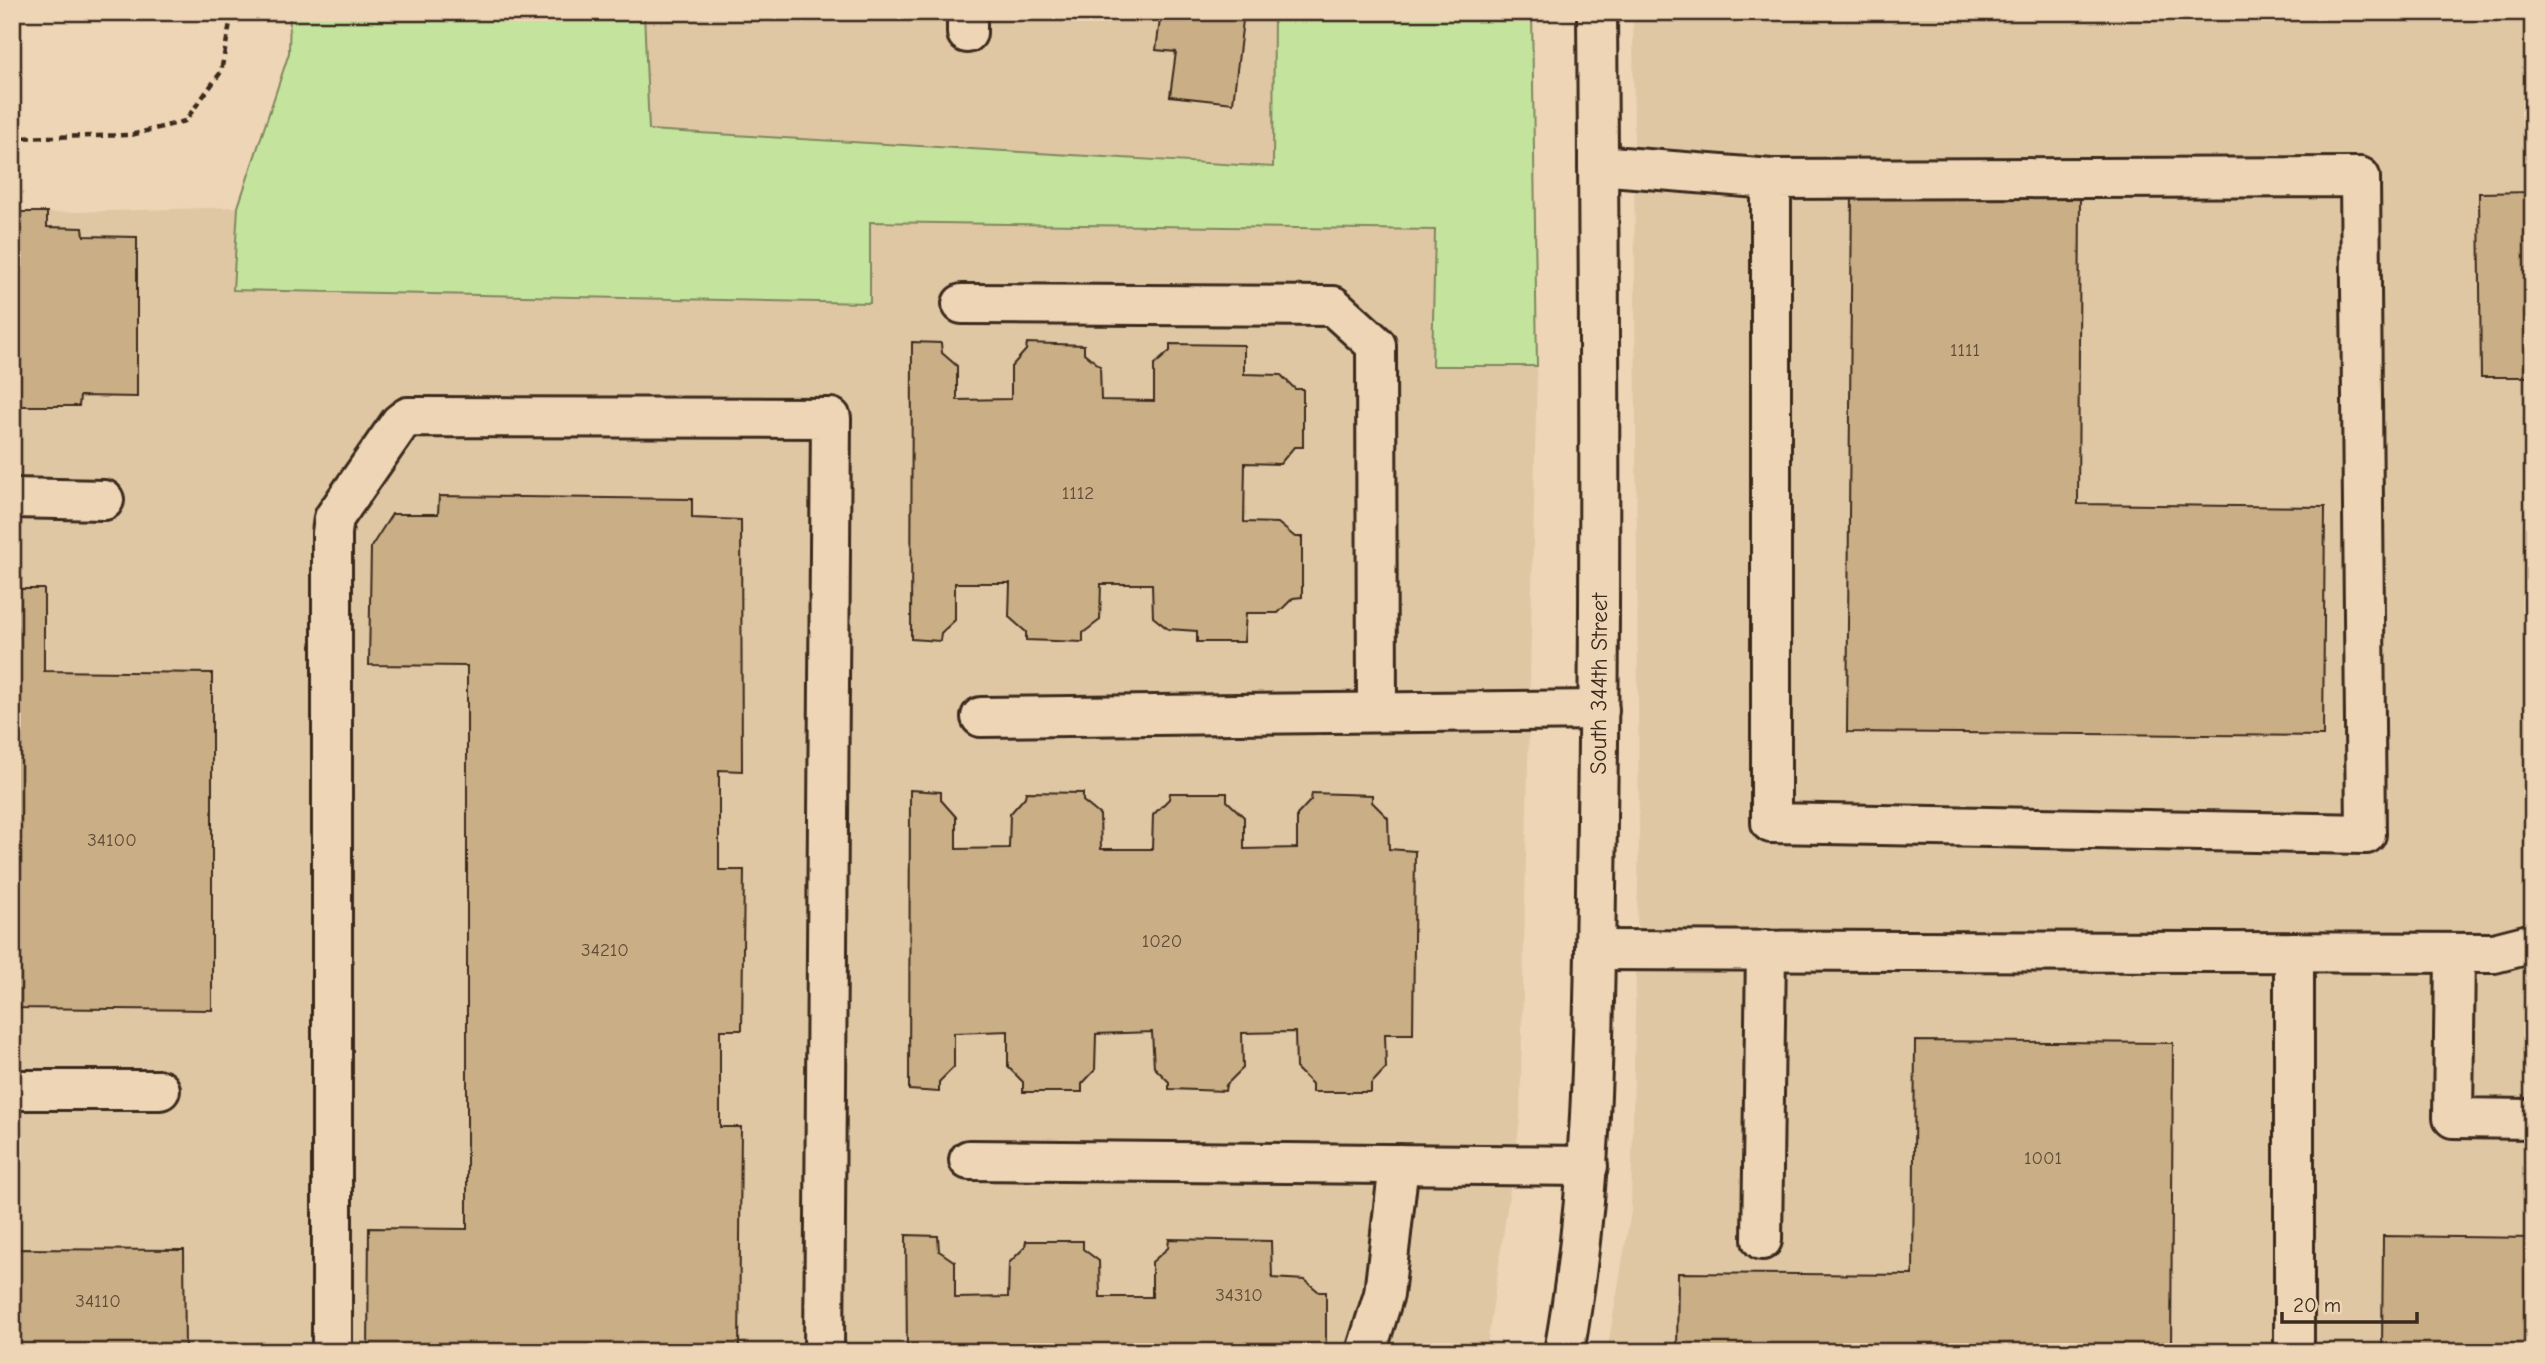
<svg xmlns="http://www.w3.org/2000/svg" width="2545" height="1364" font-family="'Comic Neue',sans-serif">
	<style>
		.built { fill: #dfc7a4 }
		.green { fill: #c4e49d; stroke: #80875e; stroke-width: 2 }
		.building { fill: #caaf86; stroke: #3b2a1e; stroke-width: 2 }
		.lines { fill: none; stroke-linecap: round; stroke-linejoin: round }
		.minor-casing { stroke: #3b2a1e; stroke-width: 44 }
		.path { stroke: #3b2a1e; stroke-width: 4.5; stroke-dasharray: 7 5; stroke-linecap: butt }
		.minor { stroke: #edd5b5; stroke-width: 38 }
		.labels { text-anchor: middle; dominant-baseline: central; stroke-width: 5; stroke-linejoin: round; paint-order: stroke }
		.number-label { font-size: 19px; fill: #5f4b38 }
		.street-label { font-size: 23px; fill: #3b2a1e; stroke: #edd5b5 }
	</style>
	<rect width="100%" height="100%" fill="#edd5b5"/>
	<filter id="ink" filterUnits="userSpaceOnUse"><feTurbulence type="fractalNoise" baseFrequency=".0143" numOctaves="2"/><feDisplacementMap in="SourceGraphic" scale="14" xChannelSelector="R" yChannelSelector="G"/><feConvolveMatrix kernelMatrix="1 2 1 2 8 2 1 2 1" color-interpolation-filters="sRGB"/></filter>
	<g filter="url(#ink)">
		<g class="built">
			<polygon points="644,12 1274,12 1274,167 648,130"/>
			<polygon points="1633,12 2533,12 2533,1352 1607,1352 1631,1211 1639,834"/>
			<polygon points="238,207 234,290 870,303 870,222 1436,230 1432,366 1537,366 1520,1120 1486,1352 12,1352 12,214"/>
		</g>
		<polygon class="green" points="290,12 644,12 649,130 1273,167 1274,12 1532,12 1537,366 1432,366 1435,230 870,222 870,303 233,290 238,207 289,53"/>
		<g class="building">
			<polygon points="1161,12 1244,12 1233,103 1170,96 1176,52 1156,50"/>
			<polygon points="2533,192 2533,377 2481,377 2479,193"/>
			<polygon points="1852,193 2080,195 2078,504 2325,507 2323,736 1847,732"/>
			<polygon points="12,212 47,212 47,227 83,228 84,236 137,237 137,397 80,396 79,406 12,406"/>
			<polygon points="912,342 941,343 942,353 957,366 957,400 1011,399 1011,367 1026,350 1027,343 1084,345 1084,353 1100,366 1101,400 1154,401 1154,365 1170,351 1170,344 1244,345 1244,374 1281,375 1295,389 1303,389 1303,447 1294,447 1280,464 1245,463 1244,522 1278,523 1295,537 1302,537 1302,597 1293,598 1278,613 1246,613 1244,642 1197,642 1197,631 1168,629 1153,617 1152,584 1101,584 1100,620 1083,633 1083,642 1026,640 1026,632 1009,617 1010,583 955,583 955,620 941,633 940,641 911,639"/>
			<polygon points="439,496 692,499 692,518 741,520 742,771 719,770 719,870 744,870 742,1030 720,1030 720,1127 741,1127 739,1352 368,1352 369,1228 467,1229 467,666 369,665 371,547 392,514 438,514"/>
			<polygon points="12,589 44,589 44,671 212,673 212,1010 12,1008"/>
			<polygon points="910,790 941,792 941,800 956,817 956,849 1009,848 1010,814 1025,797 1026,792 1083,793 1083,801 1100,815 1101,849 1152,849 1153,815 1169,799 1170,793 1227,793 1227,801 1244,817 1244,849 1297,848 1297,815 1311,800 1312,793 1372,795 1372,802 1388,818 1389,849 1415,851 1413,1034 1385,1034 1386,1068 1371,1084 1371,1092 1312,1092 1312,1084 1296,1068 1295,1032 1242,1033 1243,1068 1226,1085 1225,1091 1169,1089 1169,1082 1154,1067 1152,1032 1096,1034 1095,1070 1082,1084 1082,1092 1023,1092 1023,1082 1008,1067 1008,1031 954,1033 954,1067 939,1082 939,1092 909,1090"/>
			<polygon points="1915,1041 2173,1043 2171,1352 1677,1352 1678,1273 1913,1275"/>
			<polygon points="906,1235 938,1236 939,1251 955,1262 955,1298 1008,1297 1009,1263 1025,1247 1026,1241 1083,1241 1083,1249 1099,1261 1100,1297 1152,1297 1152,1262 1168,1248 1169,1239 1271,1241 1272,1278 1305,1280 1319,1292 1326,1292 1326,1352 907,1352"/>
			<polygon points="2383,1236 2533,1238 2533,1352 2382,1352"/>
			<polygon points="12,1249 184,1250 185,1352 12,1352"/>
		</g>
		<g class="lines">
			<g class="minor-casing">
				<g id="minor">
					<polyline points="967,33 967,12"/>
					<polyline points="1598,165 1771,179 1771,823 2366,834 2360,177 1771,179"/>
					<polyline points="962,304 1333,306 1376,345 1377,712"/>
					<polyline points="12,498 104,500"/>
					<polyline points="981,717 1599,710"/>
					<polyline points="1595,950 2494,953 2533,943"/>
					<polyline points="2294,952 2294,1352"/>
					<polyline points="2455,953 2453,1118 2533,1119"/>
					<polyline points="12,1090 160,1090"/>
					<polyline points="969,1160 1588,1166"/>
					<polyline points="1762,1240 1766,950"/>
					<polyline points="332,1352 332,533 334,518 400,423 408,417 831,418 824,1352"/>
					<polyline points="1366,1352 1384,1294 1399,1164"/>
					<path id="s1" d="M1564 1352C1596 1177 1594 998 1597 821 1601 551 1599 282 1597 12"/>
				</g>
			</g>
			<polyline class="path" points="12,138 131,135 185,121 221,72 232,12"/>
			<use href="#minor" class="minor"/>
		</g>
	</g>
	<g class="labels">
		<g class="number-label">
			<text x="1965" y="350">1111</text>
			<text x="1078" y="493">1112</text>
			<text x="112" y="840">34100</text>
			<text x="1162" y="941">1020</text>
			<text x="605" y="950">34210</text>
			<text x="2043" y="1158">1001</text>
			<text x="1239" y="1295">34310</text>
			<text x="98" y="1301">34110</text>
		</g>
		<g class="street-label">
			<text stroke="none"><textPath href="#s1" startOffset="670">South 344th Street</textPath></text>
		</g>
	</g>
	<rect width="2545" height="1364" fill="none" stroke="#edd5b5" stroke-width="42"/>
	<rect x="21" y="21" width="2503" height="1322" fill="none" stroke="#3b2a1e" stroke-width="2.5" filter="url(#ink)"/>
	<path d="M2282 1312v10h135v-10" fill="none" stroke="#3b2a1e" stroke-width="3.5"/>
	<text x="2293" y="1312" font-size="21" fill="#3b2a1e" stroke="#edd5b5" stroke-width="5" paint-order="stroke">20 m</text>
</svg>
